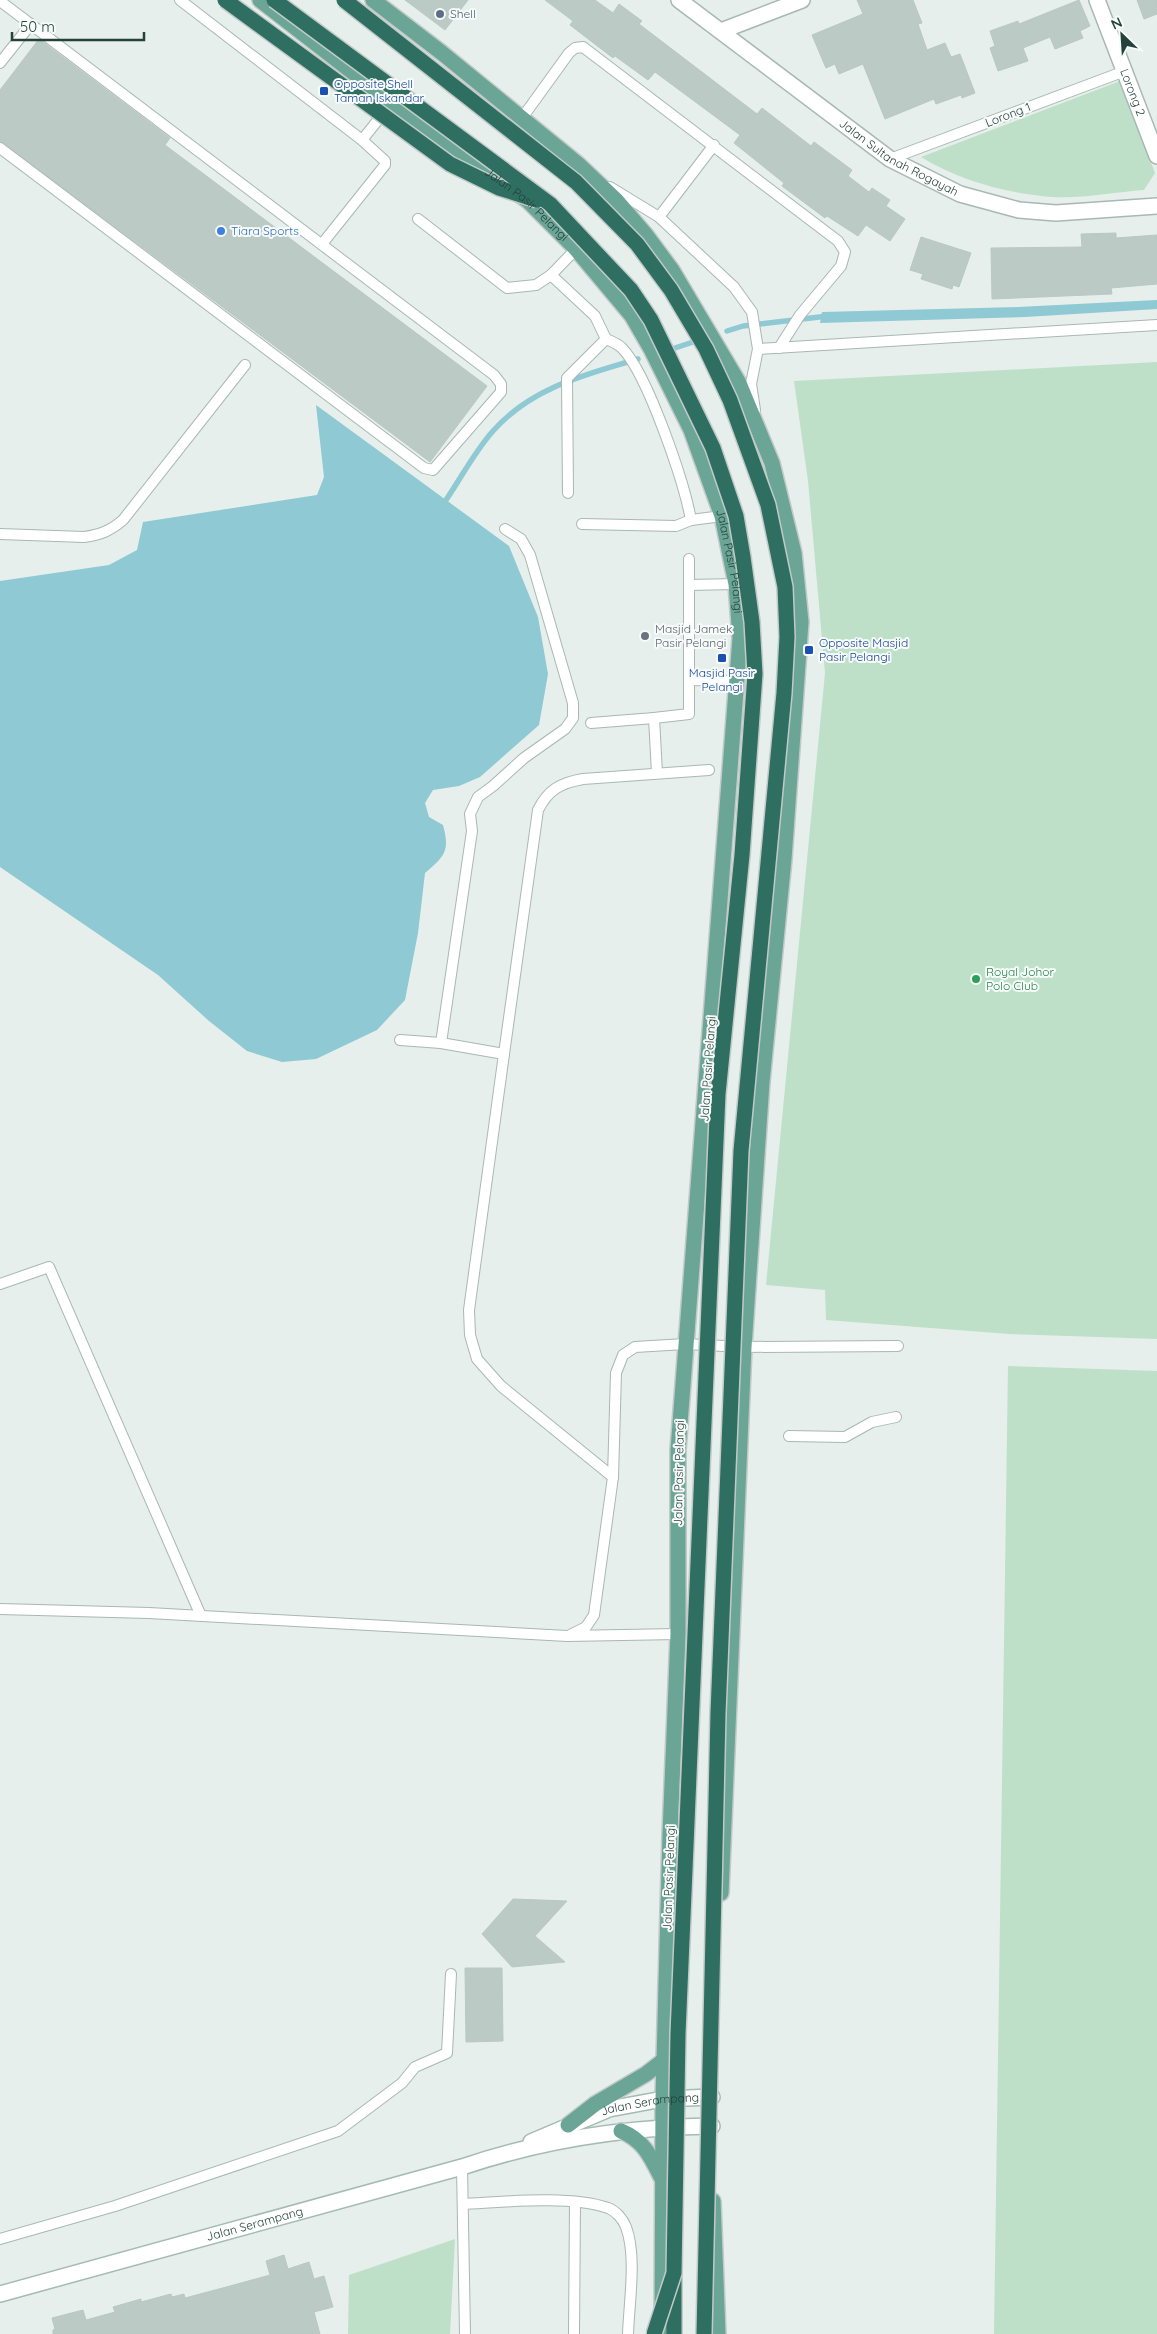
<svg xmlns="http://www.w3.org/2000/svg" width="1157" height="2334" font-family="Quicksand,sans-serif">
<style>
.green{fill:#bfe0c8}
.water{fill:#8ec9d4}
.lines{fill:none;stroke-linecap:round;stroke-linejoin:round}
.stream{stroke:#8ec9d4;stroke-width:5.5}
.building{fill:#bbcac4;stroke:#b8c9c2}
.service-casing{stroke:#a8b8b2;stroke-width:12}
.minor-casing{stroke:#a8b8b2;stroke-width:18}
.secondary-casing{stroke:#a4bbb3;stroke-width:18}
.primary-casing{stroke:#c2cac8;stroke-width:18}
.motorway-casing{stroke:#c2cac8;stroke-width:18}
.service{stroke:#fff;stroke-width:10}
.minor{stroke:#fff;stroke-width:15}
.secondary{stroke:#fff;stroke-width:15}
.primary{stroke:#6aa596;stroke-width:15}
.motorway{stroke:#2f6f62;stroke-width:15}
.motorway-bridge-casing{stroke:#c2cac8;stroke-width:18;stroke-linecap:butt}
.motorway-bridge{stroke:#2f6f62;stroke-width:15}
.service-dot{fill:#5c6f8a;stroke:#f7fbf9;stroke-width:2}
.transit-dot{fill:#1a4fb4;stroke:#f7fbf9;stroke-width:2}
.shop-dot{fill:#3f7fe0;stroke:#f7fbf9;stroke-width:2}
.worship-dot{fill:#6b7280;stroke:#f7fbf9;stroke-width:2}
.leisure-dot{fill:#2e9e5b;stroke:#f7fbf9;stroke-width:2}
.labels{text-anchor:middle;stroke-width:4;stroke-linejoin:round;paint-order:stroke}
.service-label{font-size:12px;fill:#4e5e75;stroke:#f7fbf9;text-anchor:start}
.transit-label{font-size:12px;fill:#164399;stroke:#f7fbf9;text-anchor:start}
.street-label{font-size:12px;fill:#24423a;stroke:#f7fbf9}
.shop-label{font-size:12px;fill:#366cbe;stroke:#f7fbf9;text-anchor:start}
.worship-label{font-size:12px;fill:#5b616d;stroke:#f7fbf9;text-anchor:start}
.leisure-label{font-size:12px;fill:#27864d;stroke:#f7fbf9;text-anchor:start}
</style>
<rect width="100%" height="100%" fill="#e6efeb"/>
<g class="green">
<path d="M1120,81L1155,173L1144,190C1115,192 1081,199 1052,197C1006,193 960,181 921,157Z"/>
<path d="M1157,362V1339L1009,1334L826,1320L825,1290L766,1285L825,673L808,481L794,381Z"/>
<path d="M1008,1366L1157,1371V2334H994Z"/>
<path d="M455,2239L450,2334H348L349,2275Z"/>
</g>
<g class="water">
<path d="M1157,300V309L1025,317L820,323L822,312L1018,307Z"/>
<path d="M316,405L509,546L538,617L548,674L539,725L480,777L459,786L433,790L425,803L429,817L443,825C450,851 445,856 425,873L418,933L405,1000L377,1030L316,1059L282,1062L247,1051L209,1021L158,975L0,867V581L109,565L137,550L143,522L317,495L324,477Z"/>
</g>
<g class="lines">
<g class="stream">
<path d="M727,331L743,326L828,316"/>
<path d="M669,350L696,341"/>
<path d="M446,500C461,478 475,451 493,431C532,387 585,375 638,359"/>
</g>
</g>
<g class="building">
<path d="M405,0H468L445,30Z"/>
<path d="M545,0H595L613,13L619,4L642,21L639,24L757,114L762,108L811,146L814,142L852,170L848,176L869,192L872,188L890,200L886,206L905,219L890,241L866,225L858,236L827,216L825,218L782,186L784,183L734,143L740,135L655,72L648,80L615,56L613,58L570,25L573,21Z"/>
<path d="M857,0H913L922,23L918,24L927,50L945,43L951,57L960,54L975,93L962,98L961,95L936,104L934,99L885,119L863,64L839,74L835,64L826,68L812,35L863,14Z"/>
<path d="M1079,0L1090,26L1080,31L1083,38L1055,49L1050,37L1023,48L1028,61L998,71L990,48L995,46L990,31L1018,21L1019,24Z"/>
<path d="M1137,0H1157V14L1144,19Z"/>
<path d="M39,39L170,138L165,145L487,386L430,462L0,141V90Z"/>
<path d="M1116,233V238L1157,235V284L1111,288L1112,294L992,299L991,248L1082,247L1081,234Z"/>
<path d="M921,237L971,253L959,287L953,285L952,289L921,279L923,274L910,270Z"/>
<path d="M513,1899L567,1901L535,1936L565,1962L512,1967L482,1934Z"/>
<path d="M465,1968H502L503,2041L466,2042Z"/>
<path d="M284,2255L288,2269L309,2262L314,2279L324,2276L333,2307L314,2312L320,2334H53V2330L55,2329L52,2318L83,2310L86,2320L115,2312L113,2307L141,2299V2302L171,2294L172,2297L184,2294L185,2298L230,2286L270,2275L266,2261Z"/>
</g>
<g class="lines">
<g class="service-casing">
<g id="service">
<path d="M180,0L362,140L385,161V165L322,244"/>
<path d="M0,1L494,375L501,384V392L433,470L424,468L0,148"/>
<path d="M0,63L31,24"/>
<path d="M522,118L569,53L575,48L583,47L838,241L845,252L841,266L800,315L779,348"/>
<path d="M362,140L386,110"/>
<path d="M890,159L1125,71"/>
<path d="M610,187L659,217L734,287L752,312L758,349L751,384L755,410"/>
<path d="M659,217L714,145"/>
<path d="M418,219L507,288L536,285L551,275L576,249"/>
<path d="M551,275L595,316L606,339L567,378L568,493"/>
<path d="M606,339C611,341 618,344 622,348C648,375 684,482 691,520"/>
<path d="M758,349L1157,325"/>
<path d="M582,524L676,526L691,520L722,516"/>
<path d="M0,534L84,537C100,535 110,531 123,520L245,365"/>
<path d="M689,585L736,584"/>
<path d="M689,680L736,681"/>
<path d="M591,723L654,718"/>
<path d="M657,773L654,718L689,714V559"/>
<path d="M400,1040L441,1043L504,1054L469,1310L470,1335L477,1359L501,1386L613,1477"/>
<path d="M441,1043L472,831L470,814L478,797L493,786L524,758L565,729L573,718V703L530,555L521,539L505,529"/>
<path d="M504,1054L538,810C548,790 560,783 583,779L709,770"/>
<path d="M0,1284L49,1267L201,1616"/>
<path d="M789,1436L845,1437L872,1422L896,1417"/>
<path d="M0,1609L149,1613L567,1636L678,1634"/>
<path d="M570,1635L586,1627L594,1615L613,1477L616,1373L623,1355L635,1347L685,1344L744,1347L898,1346"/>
<path d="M462,2167L465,2334"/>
<path d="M463,2204C504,2202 569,2195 608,2208C616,2211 623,2219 626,2227C637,2256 629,2303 628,2334"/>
<path d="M0,2239L115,2206L338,2131L402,2083L415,2067L447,2053L451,1974"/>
<path d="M574,2334L575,2203"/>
</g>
</g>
<g class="minor-casing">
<g id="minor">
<path id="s1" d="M679,0L890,159L960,194L1019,210L1056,213L1157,206"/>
<path id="s2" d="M1097,0L1157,156"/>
<path d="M721,31L802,0"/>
</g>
</g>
<g class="secondary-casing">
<g id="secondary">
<path id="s3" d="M531,2142L609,2109L663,2099L712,2097"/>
<path id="s4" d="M0,2294L462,2167C542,2140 628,2127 712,2126"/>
</g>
</g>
<g class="primary-casing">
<g id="primary">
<path id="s5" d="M260,0L373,88L528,201L576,249L632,316L651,349L691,430L722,516L736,584L740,638L678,1450V1634L670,1835L663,2099L662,2334"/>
<path d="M373,0L442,53L578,164L616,200L646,235L672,270L739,383L772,463L794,553L801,622L784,859L762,1082L744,1347L721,1893"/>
<path d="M568,2125L595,2104L646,2074L664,2060"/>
<path d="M621,2131C643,2140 650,2155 661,2177"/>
<path d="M713,2201L718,2334"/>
</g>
</g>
<g class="motorway-casing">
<path id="motorway" d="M674,2278V2334"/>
</g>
<use href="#service" class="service"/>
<use href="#minor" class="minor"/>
<use href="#secondary" class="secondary"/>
<use href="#primary" class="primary"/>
<use href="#motorway" class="motorway"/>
<g class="motorway-bridge-casing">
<g id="motorway-bridge">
<path d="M225,0L450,164L499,188L537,200"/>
<path d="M274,0L550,204L631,290L651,320L713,448L736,516L743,557L752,622L755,674L742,855L718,1094L678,2034L674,2273L654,2334"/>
<path d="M344,0L576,182L637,244L671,290L706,349L730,400L768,505L785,587L787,637L784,693L741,1151L718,1713L704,2334"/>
</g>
</g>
<use href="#motorway-bridge" class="motorway-bridge"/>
</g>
<circle class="service-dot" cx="440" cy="14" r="5"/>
<g class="transit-dot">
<rect x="319" y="86" width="10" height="10" rx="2.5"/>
<rect x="804" y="645" width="10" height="10" rx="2.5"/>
<rect x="717" y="653" width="10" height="10" rx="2.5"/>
</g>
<circle class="shop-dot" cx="221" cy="231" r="5"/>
<circle class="worship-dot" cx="645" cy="636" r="5"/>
<circle class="leisure-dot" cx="976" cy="979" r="5"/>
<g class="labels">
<g class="service-label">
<text x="450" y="18">Shell</text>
</g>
<g class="transit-label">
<text x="334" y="88">Opposite Shell<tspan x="334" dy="14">Taman Iskandar</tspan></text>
<text x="819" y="647">Opposite Masjid<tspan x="819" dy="14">Pasir Pelangi</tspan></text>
<text x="722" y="677" text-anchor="middle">Masjid Pasir<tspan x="722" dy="14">Pelangi</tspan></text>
</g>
<g class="street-label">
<text dy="4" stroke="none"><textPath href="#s2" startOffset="99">Lorong 2</textPath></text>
<text transform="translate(1008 115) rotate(-21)" y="4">Lorong 1</text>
<text dy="4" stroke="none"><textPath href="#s1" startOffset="271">Jalan Sultanah Rogayah</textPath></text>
<text dy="4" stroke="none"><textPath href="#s5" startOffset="336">Jalan Pasir Pelangi</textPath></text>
<text dy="4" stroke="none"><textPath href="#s5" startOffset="756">Jalan Pasir Pelangi</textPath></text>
<text transform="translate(708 1069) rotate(-86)" y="4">Jalan Pasir Pelangi</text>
<text transform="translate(679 1473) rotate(-89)" y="4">Jalan Pasir Pelangi</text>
<text transform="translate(669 1878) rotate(-88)" y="4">Jalan Pasir Pelangi</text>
<text dy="4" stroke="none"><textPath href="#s3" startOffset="126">Jalan Serampang</textPath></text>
<text dy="4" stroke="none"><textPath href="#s4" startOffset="264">Jalan Serampang</textPath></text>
</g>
<g class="shop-label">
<text x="231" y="235">Tiara Sports</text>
</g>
<g class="worship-label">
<text x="655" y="633">Masjid Jamek<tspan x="655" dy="14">Pasir Pelangi</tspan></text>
</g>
<g class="leisure-label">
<text x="986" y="976">Royal Johor<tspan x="986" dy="14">Polo Club</tspan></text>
</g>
</g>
<g transform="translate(1122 35) rotate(335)" stroke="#f7fbf9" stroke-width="4" paint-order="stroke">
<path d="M0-4L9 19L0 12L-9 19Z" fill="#24423a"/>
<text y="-8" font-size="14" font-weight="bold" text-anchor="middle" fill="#24423a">N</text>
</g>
<path d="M12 32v8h132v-8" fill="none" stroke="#24423a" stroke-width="2.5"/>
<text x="20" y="32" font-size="15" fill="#24423a" stroke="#f7fbf9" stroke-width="4" paint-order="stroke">50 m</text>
</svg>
